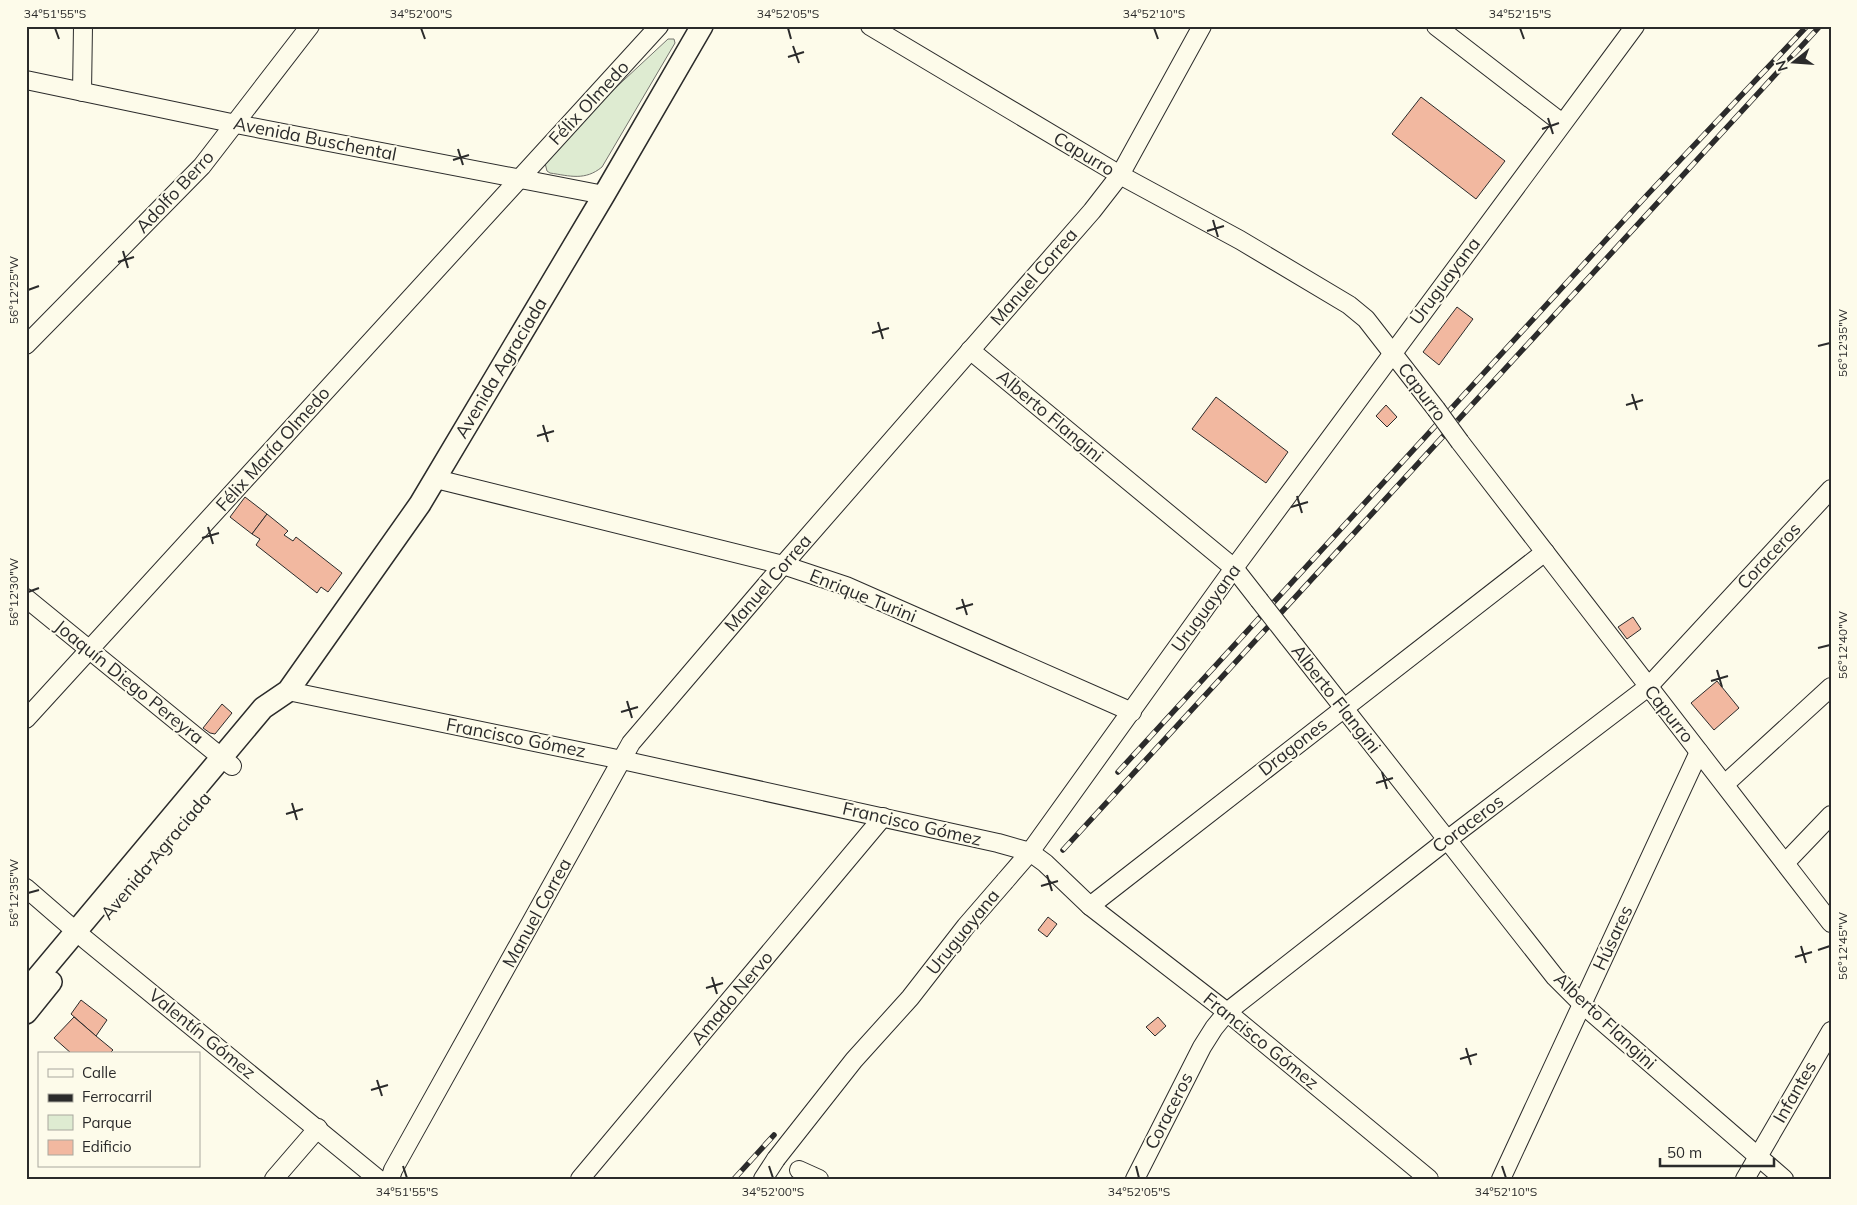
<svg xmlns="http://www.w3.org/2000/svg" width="1857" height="1205" font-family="Mulish,sans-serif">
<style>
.green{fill:#deebd1;stroke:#74746e}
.building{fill:#f2b8a0;stroke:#2b2b2b}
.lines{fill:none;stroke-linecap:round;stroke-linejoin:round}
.minor-casing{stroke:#2b2b2b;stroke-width:20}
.major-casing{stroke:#2b2b2b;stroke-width:24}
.minor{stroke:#fdfbea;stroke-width:18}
.major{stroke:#fdfbea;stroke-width:21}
.rail-casing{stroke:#2b2b2b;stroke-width:5.5}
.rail{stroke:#fdfbea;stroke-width:4;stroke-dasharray:11;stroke-linecap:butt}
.minor-bridge-casing{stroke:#2b2b2b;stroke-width:20;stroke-linecap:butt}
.minor-bridge{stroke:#fdfbea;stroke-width:18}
.ticks{fill:none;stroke:#2b2b2b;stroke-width:2}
.labels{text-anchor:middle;stroke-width:4;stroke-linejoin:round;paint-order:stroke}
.street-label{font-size:18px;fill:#2b2b2b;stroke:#fdfbea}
.neatline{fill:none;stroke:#2b2b2b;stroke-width:2}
.ticks-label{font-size:12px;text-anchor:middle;fill:#2b2b2b}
</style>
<rect width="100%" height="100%" fill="#fdfbea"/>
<path class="green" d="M668,39H674L675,43L602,167C585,181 570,176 550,173L547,171L545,163L547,159L610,93Z"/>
<g class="building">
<path d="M1421,97L1505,161L1476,199L1392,134Z"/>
<path d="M1457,307L1473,319L1439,365L1423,352Z"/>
<path d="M1216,397L1288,452L1266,483L1192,429Z"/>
<path d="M1386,405L1397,417L1387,427L1376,416Z"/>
<path d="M245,497L267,514L252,534L230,517Z"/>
<path d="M267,514L288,531L284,535L293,541L296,537L342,573L328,592L321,587L317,593L256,545L260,539L252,534Z"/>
<path d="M1633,617L1641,629L1627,639L1618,627Z"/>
<path d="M1717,681L1739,708L1714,730L1691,703Z"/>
<path d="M222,704L232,713L215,734L210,733L203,728Z"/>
<path d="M1048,917L1057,924L1047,937L1038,930Z"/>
<path d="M81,1000L107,1020L96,1036L71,1014Z"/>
<path d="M74,1017L96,1036L113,1050L109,1054H72L54,1038Z"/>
<path d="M1158,1017L1166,1026L1155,1036L1146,1027Z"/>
</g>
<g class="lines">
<g class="minor-casing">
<g id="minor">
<path d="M870,26L1120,175L1240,240L1349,305L1366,319L1436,409"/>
<path d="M1436,26L1562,123"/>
<path d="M26,80L236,124L604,195"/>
<path d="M82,92L83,26"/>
<path d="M26,345L202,166L310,26"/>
<path d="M970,350L1234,568L1259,600"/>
<path d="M1460,442L1831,923"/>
<path d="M436,479L783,565L846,586L1132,712"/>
<path d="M26,598L232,766"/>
<path d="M1288,637L1555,977L1582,1004L1784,1179"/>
<path d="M288,691L622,760L998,843L1030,852L1045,863L1090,906L1227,1012L1429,1179"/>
<path d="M26,719L659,26"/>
<path d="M1725,784L1831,687"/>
<path d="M1785,863L1831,815"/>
<path d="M1005,881L1030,852L1234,568L1635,26"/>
<path d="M26,888L86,940L378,1179"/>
<path d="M1090,906L1545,552"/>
<path d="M799,1170L819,1179"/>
<path d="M274,1179L318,1128"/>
<path d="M390,1179L393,1170L631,743L783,565L1092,211L1120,175L1202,26"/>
<path d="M580,1179L883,817"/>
<path d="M763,1179L776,1159"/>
<path d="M1135,1179L1202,1047L1214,1028L1227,1012L1447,840L1648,687L1831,489"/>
<path d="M1501,1179L1699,752"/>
<path d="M1745,1179L1831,1031"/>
</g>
</g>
<g class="major-casing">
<g id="major">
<path d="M26,991L263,708L288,691L420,504L604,195L702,26"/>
<path d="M26,1013L51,982"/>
</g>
</g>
<use href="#minor" class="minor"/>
<use href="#major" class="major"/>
<g class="rail-casing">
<g id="rail">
<path d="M1118,772L1648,194L1807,26"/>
<path d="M1063,850L1820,26"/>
<path d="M734,1179L774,1135"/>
</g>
</g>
<use href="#rail" class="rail"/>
<g class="minor-bridge-casing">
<g id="minor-bridge">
<path d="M1436,409L1460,442"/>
<path d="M1259,600L1288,637"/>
<path d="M776,1159L854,1060L910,998L966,926L1005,881"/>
</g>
</g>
<use href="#minor-bridge" class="minor-bridge"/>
</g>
<path class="ticks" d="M55,28L59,39M421,28L425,39M788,28L791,39M1154,28L1158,39M1520,28L1524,39M793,46L799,63M788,57L804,52M1548,118L1553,134M1542,129L1559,123M458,149L463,165M453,160L469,155M1213,220L1218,237M1207,231L1224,226M123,251L128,268M118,262L134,257M28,290L39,286M878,322L883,339M872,333L889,328M1818,346L1830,343M1632,394L1637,410M1626,405L1643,400M543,425L548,442M537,436L554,431M1297,496L1302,513M1291,507L1308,502M208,527L213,544M202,538L219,533M28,592L39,588M962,599L967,615M956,609L973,604M1818,648L1830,645M1717,670L1722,687M1711,681L1728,676M627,701L632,718M621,712L638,707M1382,772L1387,789M1376,783L1393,778M292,803L297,820M286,814L303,809M1047,875L1052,891M1041,886L1058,881M28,893L39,890M1801,946L1806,963M1818,950L1830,946M1795,957L1812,952M712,977L717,994M706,988L723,983M1466,1048L1471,1065M1460,1059L1477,1054M377,1080L382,1096M371,1090L388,1085M403,1166L407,1178M769,1166L773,1178M1136,1166L1139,1178M1502,1166L1506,1178"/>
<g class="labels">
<g class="street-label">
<text transform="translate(589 103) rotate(-47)" y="6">Félix Olmedo</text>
<text transform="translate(315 139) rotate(11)" y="6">Avenida Buschental</text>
<text transform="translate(1084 154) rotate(31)" y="6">Capurro</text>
<text transform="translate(175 192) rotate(-47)" y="6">Adolfo Berro</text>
<text transform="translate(1034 277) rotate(-49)" y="6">Manuel Correa</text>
<text transform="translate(1445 281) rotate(-53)" y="6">Uruguayana</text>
<text transform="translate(501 368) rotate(-59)" y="6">Avenida Agraciada</text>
<text transform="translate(1422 392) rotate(53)" y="6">Capurro</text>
<text transform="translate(1050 416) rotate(40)" y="6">Alberto Flangini</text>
<text transform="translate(273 449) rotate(-48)" y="6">Félix María Olmedo</text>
<text transform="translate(1769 556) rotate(-47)" y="6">Coraceros</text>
<text transform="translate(768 583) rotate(-49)" y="6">Manuel Correa</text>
<text transform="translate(863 596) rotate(22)" y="6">Enrique Turini</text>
<text transform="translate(1206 608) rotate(-54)" y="6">Uruguayana</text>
<text transform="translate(129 682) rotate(39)" y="6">Joaquín Diego Pereyra</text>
<text transform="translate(1336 699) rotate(52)" y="6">Alberto Flangini</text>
<text transform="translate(1669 714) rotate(52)" y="6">Capurro</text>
<text transform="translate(516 738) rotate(11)" y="6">Francisco Gómez</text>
<text transform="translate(1293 747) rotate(-38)" y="6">Dragones</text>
<text transform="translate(912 824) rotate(13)" y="6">Francisco Gómez</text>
<text transform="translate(1468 824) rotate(-37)" y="6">Coraceros</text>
<text transform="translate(156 856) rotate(-50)" y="6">Avenida Agraciada</text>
<text transform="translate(537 913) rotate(-61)" y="6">Manuel Correa</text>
<text transform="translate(963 932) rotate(-51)" y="6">Uruguayana</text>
<text transform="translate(1613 938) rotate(-65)" y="6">Húsares</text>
<text transform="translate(732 998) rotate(-50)" y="6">Amado Nervo</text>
<text transform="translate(1605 1021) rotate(43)" y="6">Alberto Flangini</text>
<text transform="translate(202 1034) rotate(39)" y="6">Valentín Gómez</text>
<text transform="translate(1261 1041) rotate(39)" y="6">Francisco Gómez</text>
<text transform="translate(1795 1092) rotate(-60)" y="6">Infantes</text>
<text transform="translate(1169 1111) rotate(-63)" y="6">Coraceros</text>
</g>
</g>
<rect width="1857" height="1205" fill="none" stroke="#fdfbea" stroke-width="55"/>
<rect x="38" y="1052" width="162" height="115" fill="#fdfbea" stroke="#a9a89e"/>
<rect x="48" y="1069" width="25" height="8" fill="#fdfbea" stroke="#a9a89e"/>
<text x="82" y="1078" font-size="15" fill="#2b2b2b">Calle</text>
<rect x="48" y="1094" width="25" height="8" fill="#2b2b2b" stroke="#a9a89e"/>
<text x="82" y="1102" font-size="15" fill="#2b2b2b">Ferrocarril</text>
<rect x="48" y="1115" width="25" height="15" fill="#deebd1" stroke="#a9a89e"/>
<text x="82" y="1128" font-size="15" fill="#2b2b2b">Parque</text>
<rect x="48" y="1140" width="25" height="15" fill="#f2b8a0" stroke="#a9a89e"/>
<text x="82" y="1152" font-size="15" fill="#2b2b2b">Edificio</text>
<g transform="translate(1794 62) rotate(253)" stroke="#fdfbea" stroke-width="4" paint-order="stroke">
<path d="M0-4L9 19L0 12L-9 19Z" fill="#2b2b2b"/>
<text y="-8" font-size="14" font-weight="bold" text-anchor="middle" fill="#2b2b2b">N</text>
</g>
<path d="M1660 1158v8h114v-8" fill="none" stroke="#2b2b2b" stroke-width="2.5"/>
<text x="1667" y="1158" font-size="15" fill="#2b2b2b" stroke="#fdfbea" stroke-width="4" paint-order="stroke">50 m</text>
<rect x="28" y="28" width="1802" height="1150" class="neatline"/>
<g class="ticks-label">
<text x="55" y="18">34°51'55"S</text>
<text x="421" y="18">34°52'00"S</text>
<text x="788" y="18">34°52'05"S</text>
<text x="1154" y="18">34°52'10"S</text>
<text x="1520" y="18">34°52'15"S</text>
<text transform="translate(14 290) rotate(-90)" y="4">56°12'25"W</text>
<text transform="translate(1843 343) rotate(-90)" y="4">56°12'35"W</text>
<text transform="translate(14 592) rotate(-90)" y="4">56°12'30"W</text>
<text transform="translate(1843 645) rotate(-90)" y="4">56°12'40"W</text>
<text transform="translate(14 893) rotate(-90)" y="4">56°12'35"W</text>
<text transform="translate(1843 946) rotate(-90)" y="4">56°12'45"W</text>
<text x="407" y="1196">34°51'55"S</text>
<text x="773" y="1196">34°52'00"S</text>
<text x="1139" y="1196">34°52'05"S</text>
<text x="1506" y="1196">34°52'10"S</text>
</g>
</svg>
